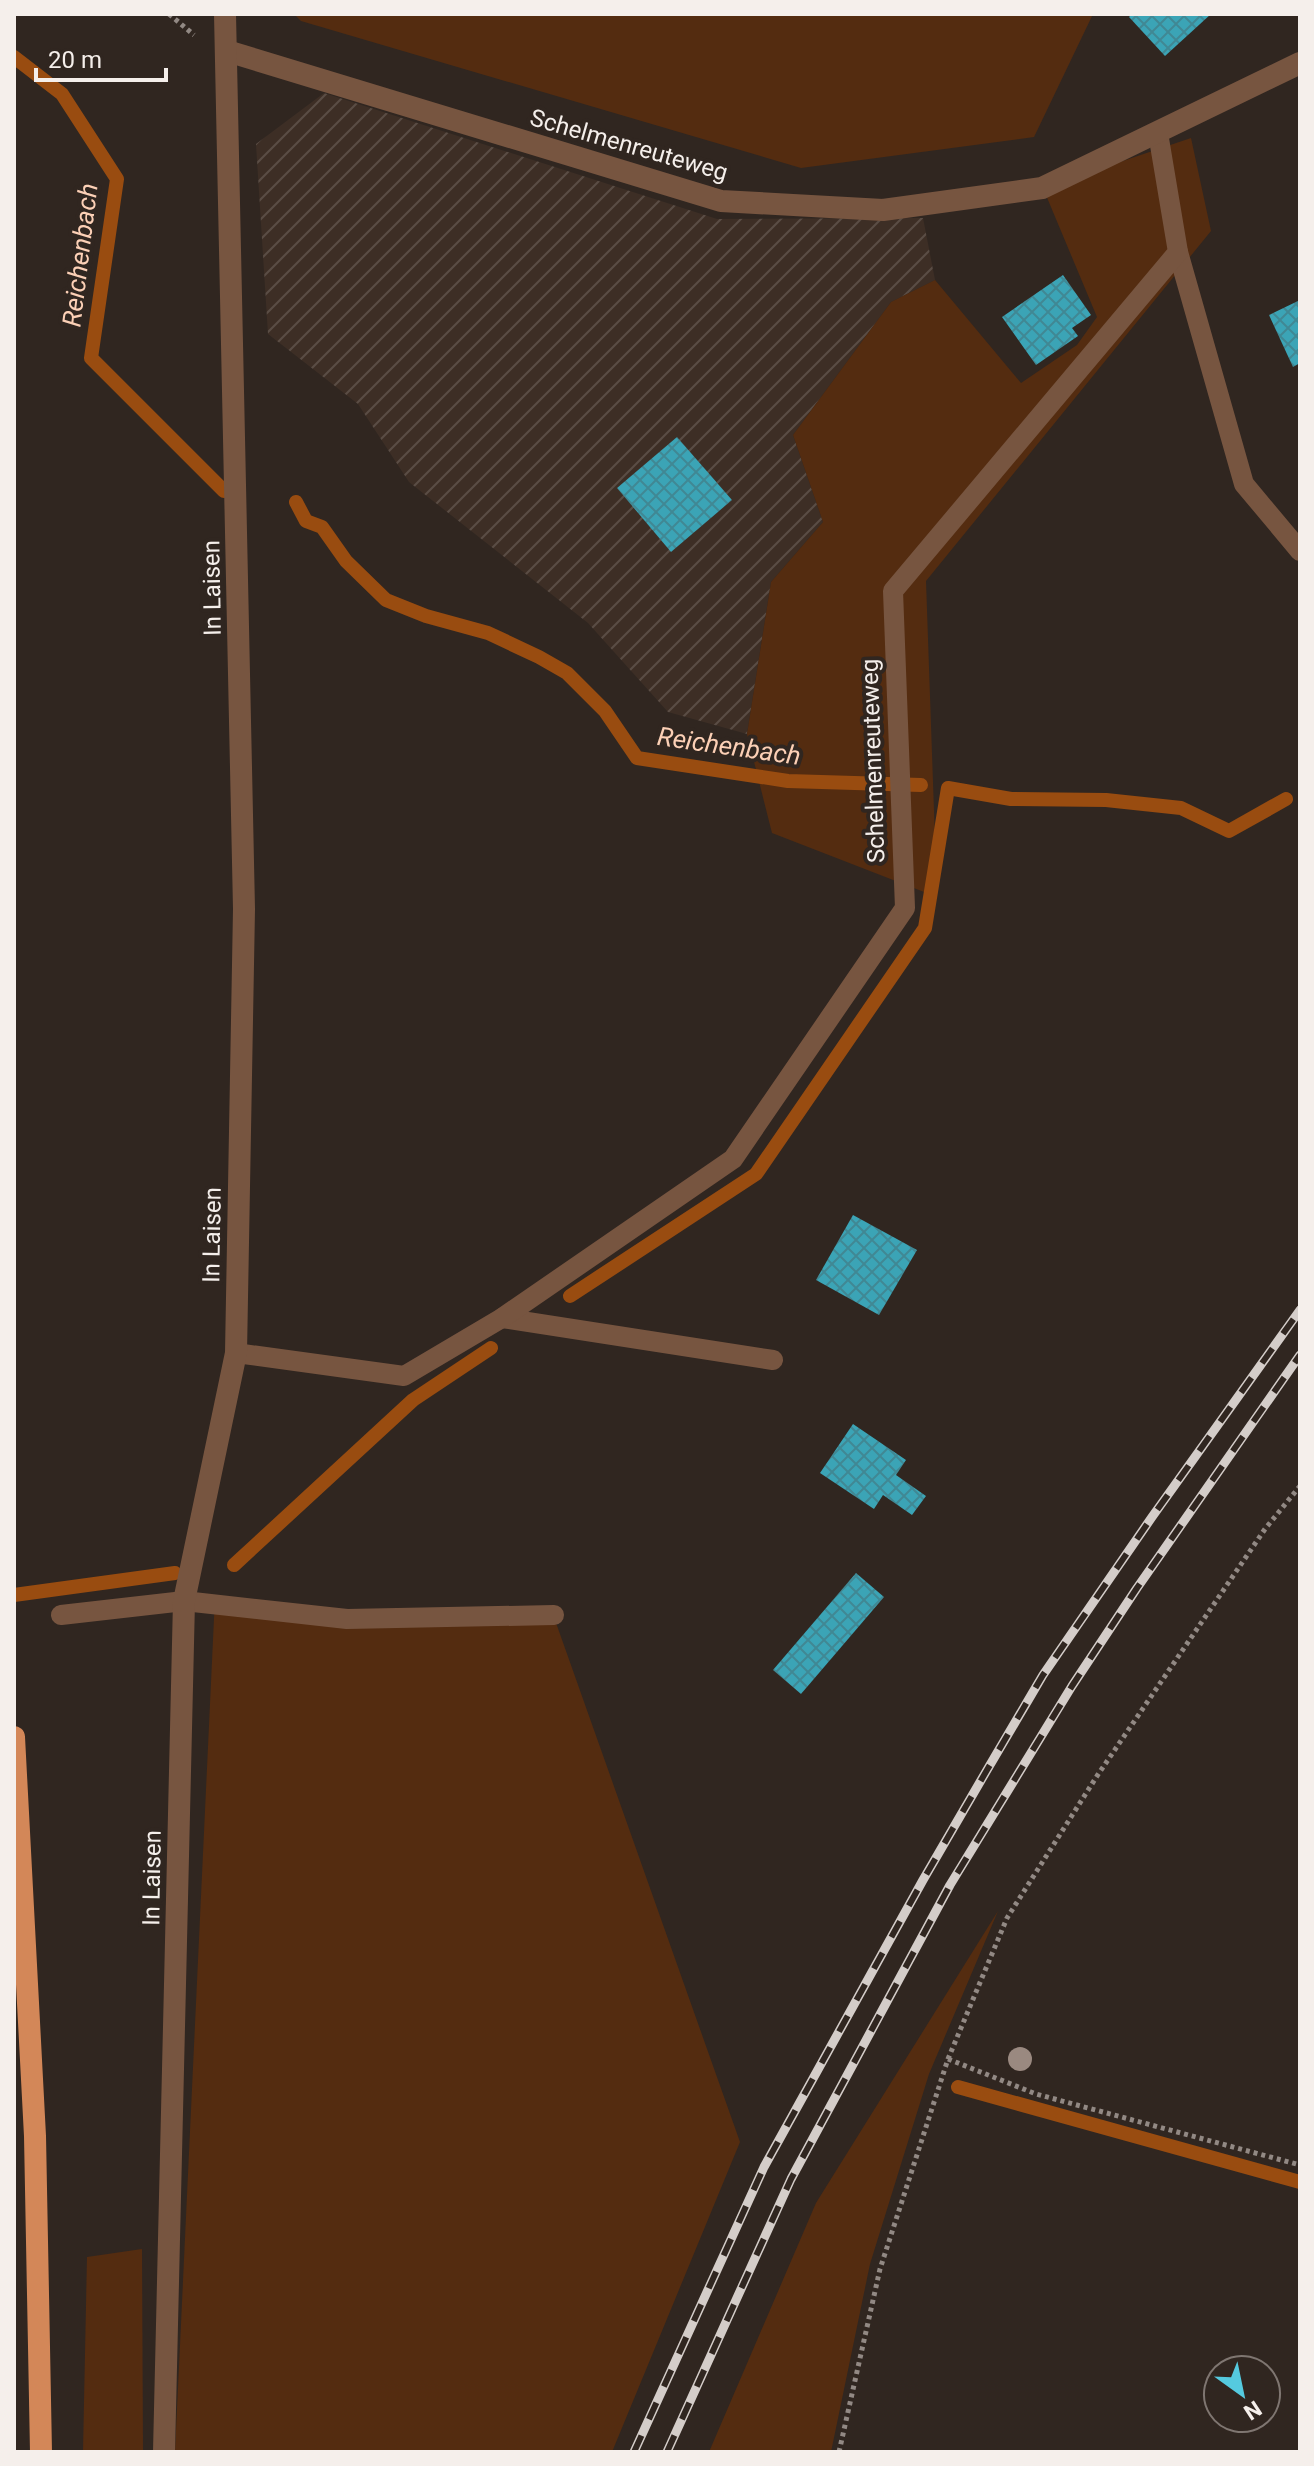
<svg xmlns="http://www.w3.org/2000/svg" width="1314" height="2466" font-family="Roboto,sans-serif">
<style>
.industrial{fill:url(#industrial-furrows)}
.green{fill:#542c10}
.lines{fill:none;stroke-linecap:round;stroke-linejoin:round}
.stream{stroke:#994c10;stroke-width:14}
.building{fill:url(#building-cross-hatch)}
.path{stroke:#928984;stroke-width:5;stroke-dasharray:4 4;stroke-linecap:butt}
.service{stroke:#775540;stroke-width:20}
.minor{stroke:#775540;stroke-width:22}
.trunk{stroke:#d38758;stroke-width:22}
.rail-casing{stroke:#d4cdc9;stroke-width:9}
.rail{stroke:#302620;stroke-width:6;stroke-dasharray:18;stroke-linecap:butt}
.tree{fill:#9a8980}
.labels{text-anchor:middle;stroke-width:8;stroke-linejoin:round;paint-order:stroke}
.street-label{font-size:24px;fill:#f5efeb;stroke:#302620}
.water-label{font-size:26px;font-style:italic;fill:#fcd0b6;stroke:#302620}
</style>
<defs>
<pattern id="industrial-furrows" width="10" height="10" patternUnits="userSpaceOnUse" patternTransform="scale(2)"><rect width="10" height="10" fill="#3d2e25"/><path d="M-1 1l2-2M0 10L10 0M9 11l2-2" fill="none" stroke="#5a4d45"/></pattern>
<pattern id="building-cross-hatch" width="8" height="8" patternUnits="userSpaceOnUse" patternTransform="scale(2)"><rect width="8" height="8" fill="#3ba4b6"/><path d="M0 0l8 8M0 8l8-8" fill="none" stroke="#408894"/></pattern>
</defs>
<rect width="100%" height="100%" fill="#302620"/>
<path class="industrial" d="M324,93L717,219L923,218L935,280L891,302L793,435L823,522L771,582L747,734L668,712L588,623L409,482L358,404L268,334L256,144Z"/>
<g class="green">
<path d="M294,14H1093L1034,137L801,168L301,21Z"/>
<path d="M1191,138L1211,231L926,581L937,897L772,833L747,734L771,582L823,522L793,435L891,302L935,280L1021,383L1077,345L1097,317L1043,188Z"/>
<path d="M215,1597L342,1624L555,1620L740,2142L612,2452H175Z"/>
<path d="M998,1911L929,2074L870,2264L831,2452H709L816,2203Z"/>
<path d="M142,2249L143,2452H83L87,2257Z"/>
</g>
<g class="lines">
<g class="stream">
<path d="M14,57L62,94L117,179L91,358L224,491"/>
<path d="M296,502L306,521L322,527L346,561L386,600L426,616L488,633L539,657L567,673L605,711L637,758L788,781L921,785"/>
<path d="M570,1296L756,1174L925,928L948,788L1011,799L1106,800L1181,808L1229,831L1286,799"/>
<path d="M234,1565L413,1400L491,1348"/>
<path d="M14,1595L175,1573"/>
<path d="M958,2087L1300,2182"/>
</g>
</g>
<g class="building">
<path d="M1132,14H1211L1165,56L1129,17Z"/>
<path d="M1063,275L1091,315L1072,328L1078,336L1036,365L1002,317Z"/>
<path d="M1300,300V363L1293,367L1269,315Z"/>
<path d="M677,437L732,500L671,552L617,488Z"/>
<path d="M853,1215L917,1250L879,1315L816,1280Z"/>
<path d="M853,1424L906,1460L896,1475L926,1496L912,1515L883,1495L874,1509L820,1473Z"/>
<path d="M856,1573L884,1597L801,1694L773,1670Z"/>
</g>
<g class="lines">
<g class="path">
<path d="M169,14L194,35"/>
<path d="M948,2059L1036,2094L1300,2165"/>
<path d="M839,2452L880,2269L948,2059L1007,1918L1097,1776L1265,1529L1300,1486"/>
</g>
<g class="service">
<path d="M1178,252L1244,484L1300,551"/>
<path d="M502,1318L773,1360"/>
<path d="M236,1353L404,1376L502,1318L733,1159L905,908L893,591L1178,252L1158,133"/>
<path d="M61,1615L184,1601L347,1619L554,1615"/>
</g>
<g class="minor">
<path d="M227,51L721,201L883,210L1042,188L1300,63"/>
<path d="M164,2452L184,1601L236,1353L244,909L225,14"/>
</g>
<path class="trunk" d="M14,1737L35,2136L41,2452"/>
<g class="rail-casing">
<g id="rail">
<path d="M634,2452L764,2167L923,1880L987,1770L1043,1675L1152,1517L1300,1310"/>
<path d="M667,2452L791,2179L950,1885L1072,1686L1137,1588L1300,1355"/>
</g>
</g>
<use href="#rail" class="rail"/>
</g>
<circle class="tree" cx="1020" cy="2059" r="12"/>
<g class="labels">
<g class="street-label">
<text transform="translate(629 145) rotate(16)" y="8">Schelmenreuteweg</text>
<text transform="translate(212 588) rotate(-91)" y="8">In Laisen</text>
<text transform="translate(873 761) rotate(-92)" y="8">Schelmenreuteweg</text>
<text transform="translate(212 1235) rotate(-89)" y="8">In Laisen</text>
<text transform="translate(152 1878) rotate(-89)" y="8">In Laisen</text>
</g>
<g class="water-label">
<text transform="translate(80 255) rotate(-83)" y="9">Reichenbach</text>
<text transform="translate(729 746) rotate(8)" y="9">Reichenbach</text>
</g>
</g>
<rect width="1314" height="2466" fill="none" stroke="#f5efeb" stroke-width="32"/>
<g transform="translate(1242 2394) rotate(147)"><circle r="38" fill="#302620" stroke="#7f7671" stroke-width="2"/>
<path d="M0-6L14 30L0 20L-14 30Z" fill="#55cadf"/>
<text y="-12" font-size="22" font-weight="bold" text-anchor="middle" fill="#f5efeb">N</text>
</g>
<path d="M36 68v12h130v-12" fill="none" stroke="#f5efeb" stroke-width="4"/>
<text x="48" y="68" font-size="24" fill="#f5efeb" stroke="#302620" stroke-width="6" paint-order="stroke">20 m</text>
</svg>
